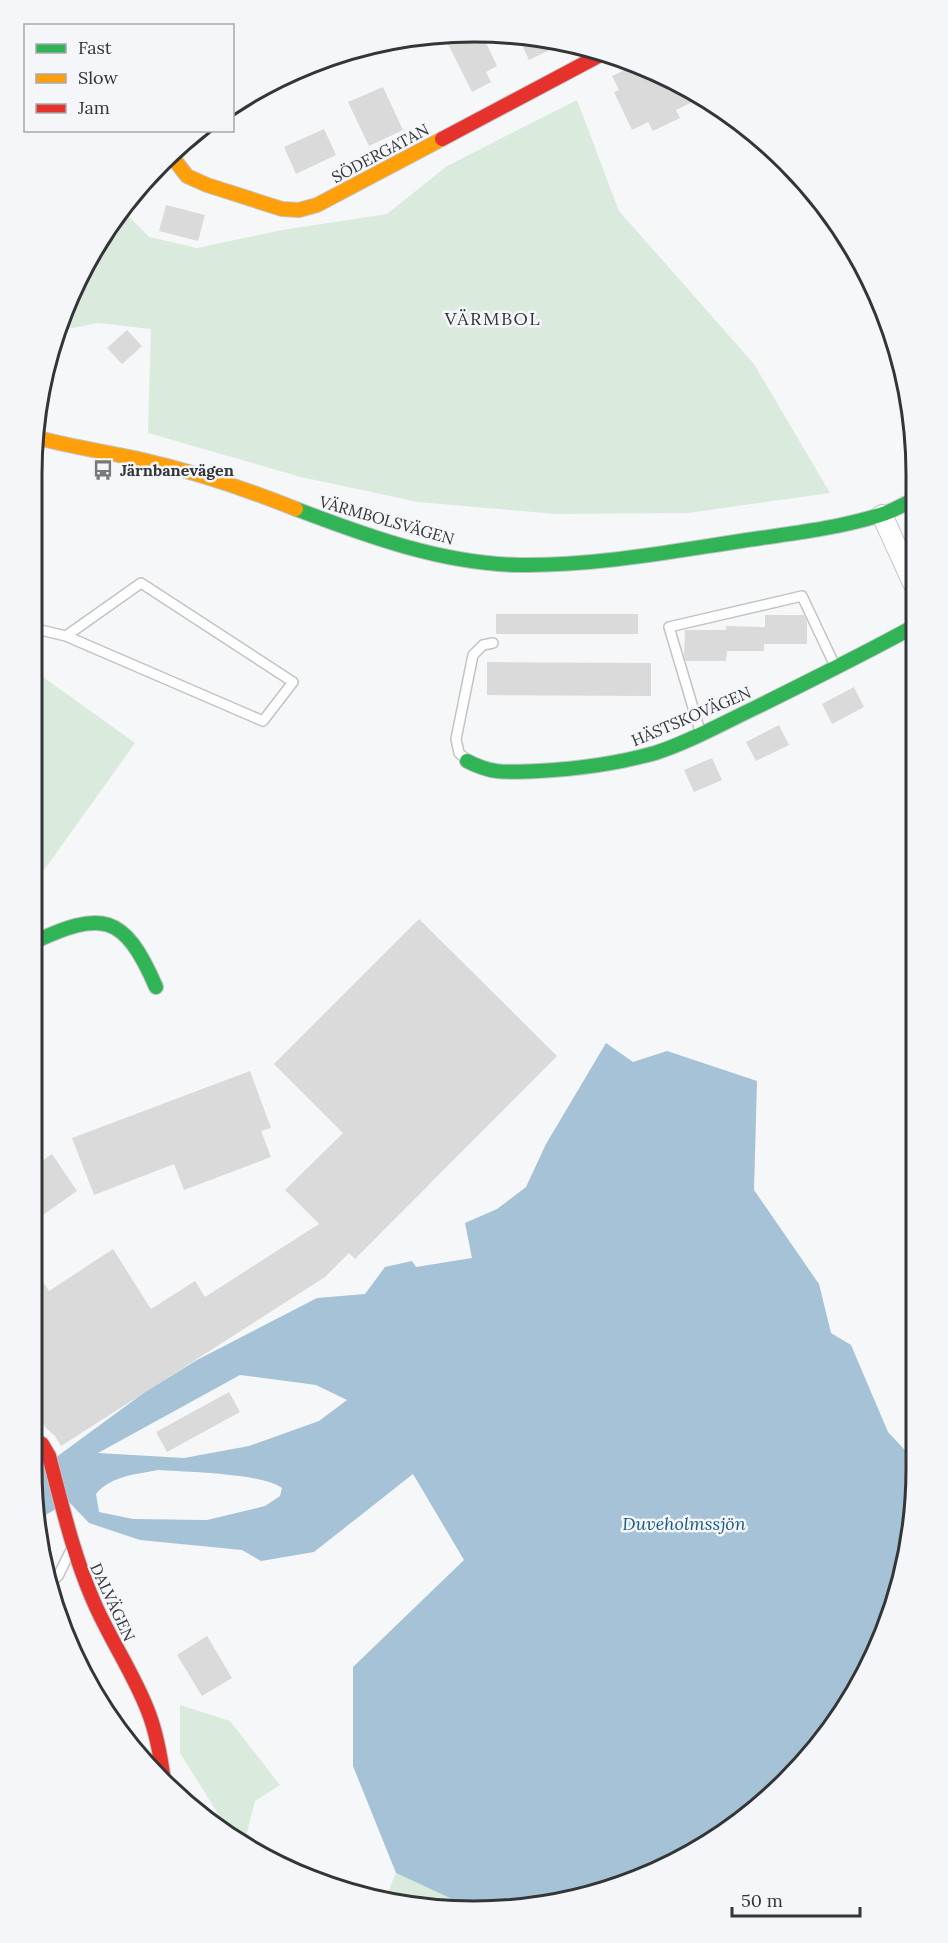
<svg xmlns="http://www.w3.org/2000/svg" width="948" height="1943" font-family="Lora,serif">
<style>
.green{fill:#daebde}
.water{fill:#a5c2d6;fill-rule:evenodd}
.building{fill:#dadadb}
.lines{fill:none;stroke-linecap:round;stroke-linejoin:round}
.lane-casing{stroke:#c1c3c4;stroke-width:12}
.street-casing{stroke:#c1c3c4;stroke-width:22}
.fast-casing{stroke:#c1c3c4;stroke-width:16}
.slow-casing{stroke:#c1c3c4;stroke-width:16}
.jam-casing{stroke:#c1c3c4;stroke-width:16}
.lane{stroke:#fefefe;stroke-width:9}
.street{stroke:#fefefe;stroke-width:20}
.fast{stroke:#30b455;stroke-width:14}
.slow{stroke:#ff9f0a;stroke-width:14}
.jam{stroke:#e5322d;stroke-width:14}
.labels{text-anchor:middle;stroke-width:5;stroke-linejoin:round;paint-order:stroke}
.street-label{font-size:16px;fill:#343536;stroke:#f4f6fa}
.poi-label{font-size:16px;font-weight:bold;fill:#343536;stroke:#f4f6fa;text-anchor:start}
.neighbourhood-label{font-size:18px;letter-spacing:1.5px;fill:#343536;stroke:#f4f6fa}
.water-label{font-size:18px;font-style:italic;fill:#195c82;stroke:#f4f6fa}
.rim{fill:none;stroke:#343536;stroke-width:3}
</style>
<rect width="100%" height="100%" fill="#f5f7f9"/>
<g class="green">
<path d="M577,100L619,211L754,364L830,493L688,513L556,514L418,502L301,477L148,433L151,329L98,323L57,331C70,289 94,243 122,209L149,237L197,248L282,230L387,214L447,166Z"/>
<path d="M32,669L135,743L32,887Z"/>
<path d="M180,1705L230,1721L280,1785L255,1801L247,1833L262,1856L252,1852L230,1836V1833L180,1753Z"/>
<path d="M396,1873L467,1906L384,1901Z"/>
</g>
<path class="water" d="M606,1043L633,1062L667,1051L757,1081L754,1190L819,1284L831,1333L851,1345L888,1432L916,1462L908,1556L883,1639L842,1715L787,1782L670,1866L531,1908L467,1906L396,1873L353,1766V1667L464,1560L413,1474L314,1552L261,1561L242,1550L140,1540L89,1523L69,1502L40,1518L32,1463L55,1458L145,1392L197,1360L317,1298L365,1294L385,1267L412,1261L416,1267L472,1258L465,1223L497,1209L526,1187L546,1144ZM240,1375L316,1385L347,1400L319,1421L249,1446L184,1458L98,1453ZM158,1470C186,1472 262,1473 282,1488L280,1496L265,1506L207,1520L133,1519L99,1512L96,1494C110,1476 138,1474 158,1470Z"/>
<g class="building">
<path d="M474,32H481L497,66L486,72L491,82L472,92L448,44Z"/>
<path d="M518,36L561,40L567,42L529,60Z"/>
<path d="M638,64L686,90L692,102L676,110L680,118L653,131L648,122L632,130L614,92L619,90L612,76Z"/>
<path d="M383,87L403,130L369,146L348,102Z"/>
<path d="M324,129L336,155L296,174L284,147Z"/>
<path d="M166,205L205,215L198,241L159,231Z"/>
<path d="M127,330L142,346L122,364L107,348Z"/>
<rect x="496" y="614" width="142" height="20"/>
<path d="M765,615H804L807,622V644H764V651H727L726,661H686L684,655L685,630H726V626L765,627Z"/>
<path d="M487,662L651,663V696L487,695Z"/>
<path d="M854,687L864,707L832,724L822,704Z"/>
<path d="M779,725L789,745L756,761L746,742Z"/>
<path d="M712,758L722,780L694,792L684,770Z"/>
<path d="M419,919L557,1056L355,1259L349,1253L325,1277L61,1446L55,1436L46,1428L32,1406V1289L43,1282L49,1291L113,1249L151,1309L195,1281L205,1297L319,1224L285,1190L343,1133L274,1064Z"/>
<path d="M250,1071L271,1128L261,1131L271,1157L184,1190L174,1164L94,1195L72,1138Z"/>
<path d="M52,1154L77,1191L37,1219L32,1210V1168Z"/>
<path d="M229,1392L240,1412L167,1452L156,1432Z"/>
<path d="M207,1636L232,1678L202,1696L177,1655Z"/>
</g>
<g class="lines">
<g class="lane-casing">
<g id="lane">
<path d="M32,628L66,636L263,721L293,682L141,583L66,636"/>
<path d="M700,731L669,627L802,596L835,666"/>
<path d="M466,759L459,753L456,739L473,655L483,645L493,643"/>
<path d="M50,1583L58,1576L70,1552"/>
</g>
</g>
<g class="street-casing">
<path id="street" d="M882,515L913,583"/>
</g>
<g class="fast-casing">
<g id="fast">
<path d="M296,509C367,536 443,564 520,565C594,566 668,552 741,541C788,534 835,529 880,515C891,512 902,505 913,500"/>
<path d="M467,761C494,775 508,772 538,771C578,769 616,764 655,753C690,742 725,722 759,706C811,680 862,655 913,627"/>
<path d="M32,943C102,910 124,913 156,987"/>
</g>
</g>
<g class="slow-casing">
<g id="slow">
<path d="M170,154L187,176L207,185L282,209L299,210L317,205L442,139"/>
<path d="M35,437C71,447 107,452 143,460C195,472 246,489 296,509"/>
</g>
</g>
<g class="jam-casing">
<g id="jam">
<path d="M442,139L604,53"/>
<path d="M32,1438L42,1444L49,1456C62,1505 73,1554 93,1600C109,1638 133,1672 148,1711C157,1734 161,1758 164,1782"/>
</g>
</g>
<use href="#lane" class="lane"/>
<use href="#street" class="street"/>
<use href="#fast" class="fast"/>
<use href="#slow" class="slow"/>
<use href="#jam" class="jam"/>
</g>
<defs>
<g id="bus-bare" transform="scale(1.62)"><path d="M-5-6H5V4H4V6H2V4H-2V6H-4V4H-5ZM-3.5-4V0h7V-4ZM-3.5 1.2v1.5H-2V1.2ZM2 1.2v1.5H3.5V1.2Z" fill="#78797a" stroke="#f4f6fa" stroke-width="2.5" paint-order="stroke"/></g>
</defs>
<g fill-rule="evenodd">
<use href="#bus-bare" x="103" y="470"/>
</g>
<g class="labels">
<g class="street-label">
<text transform="translate(380 153) rotate(-28)" y="6">SÖDERGATAN</text>
<text transform="translate(387 520) rotate(16)" y="6">VÄRMBOLSVÄGEN</text>
<text transform="translate(691 716) rotate(-23)" y="6">HÄSTSKOVÄGEN</text>
<text transform="translate(113 1602) rotate(65)" y="6">DALVÄGEN</text>
</g>
<g class="poi-label">
<text x="120" y="476">Järnbanevägen</text>
</g>
<g class="neighbourhood-label">
<text x="493" y="325">VÄRMBOL</text>
</g>
<g class="water-label">
<text x="684" y="1530">Duveholmssjön</text>
</g>
</g>
<path d="M0 0H948V1943H0ZM474 42H474A432 432 0 0 1 906 474V1469A432 432 0 0 1 474 1901H474A432 432 0 0 1 42 1469V474A432 432 0 0 1 474 42Z" fill="#f4f6fa" fill-rule="evenodd"/>
<path class="rim" d="M474 42H474A432 432 0 0 1 906 474V1469A432 432 0 0 1 474 1901H474A432 432 0 0 1 42 1469V474A432 432 0 0 1 474 42Z"/>
<rect x="24" y="24" width="210" height="108" fill="#f4f6fa" stroke="#a7a9ac" stroke-width="1.5"/>
<rect x="36" y="44" width="30" height="9" fill="#30b455" stroke="#a7a9ac" stroke-width="1.5"/>
<text x="78" y="54" font-size="18" fill="#343536">Fast</text>
<rect x="36" y="74" width="30" height="9" fill="#ff9f0a" stroke="#a7a9ac" stroke-width="1.5"/>
<text x="78" y="84" font-size="18" fill="#343536">Slow</text>
<rect x="36" y="104" width="30" height="9" fill="#e5322d" stroke="#a7a9ac" stroke-width="1.5"/>
<text x="78" y="114" font-size="18" fill="#343536">Jam</text>
<path d="M732 1907v9h128v-9" fill="none" stroke="#343536" stroke-width="3"/>
<text x="741" y="1907" font-size="18" fill="#343536" stroke="#f4f6fa" stroke-width="4.5" paint-order="stroke">50 m</text>
</svg>
